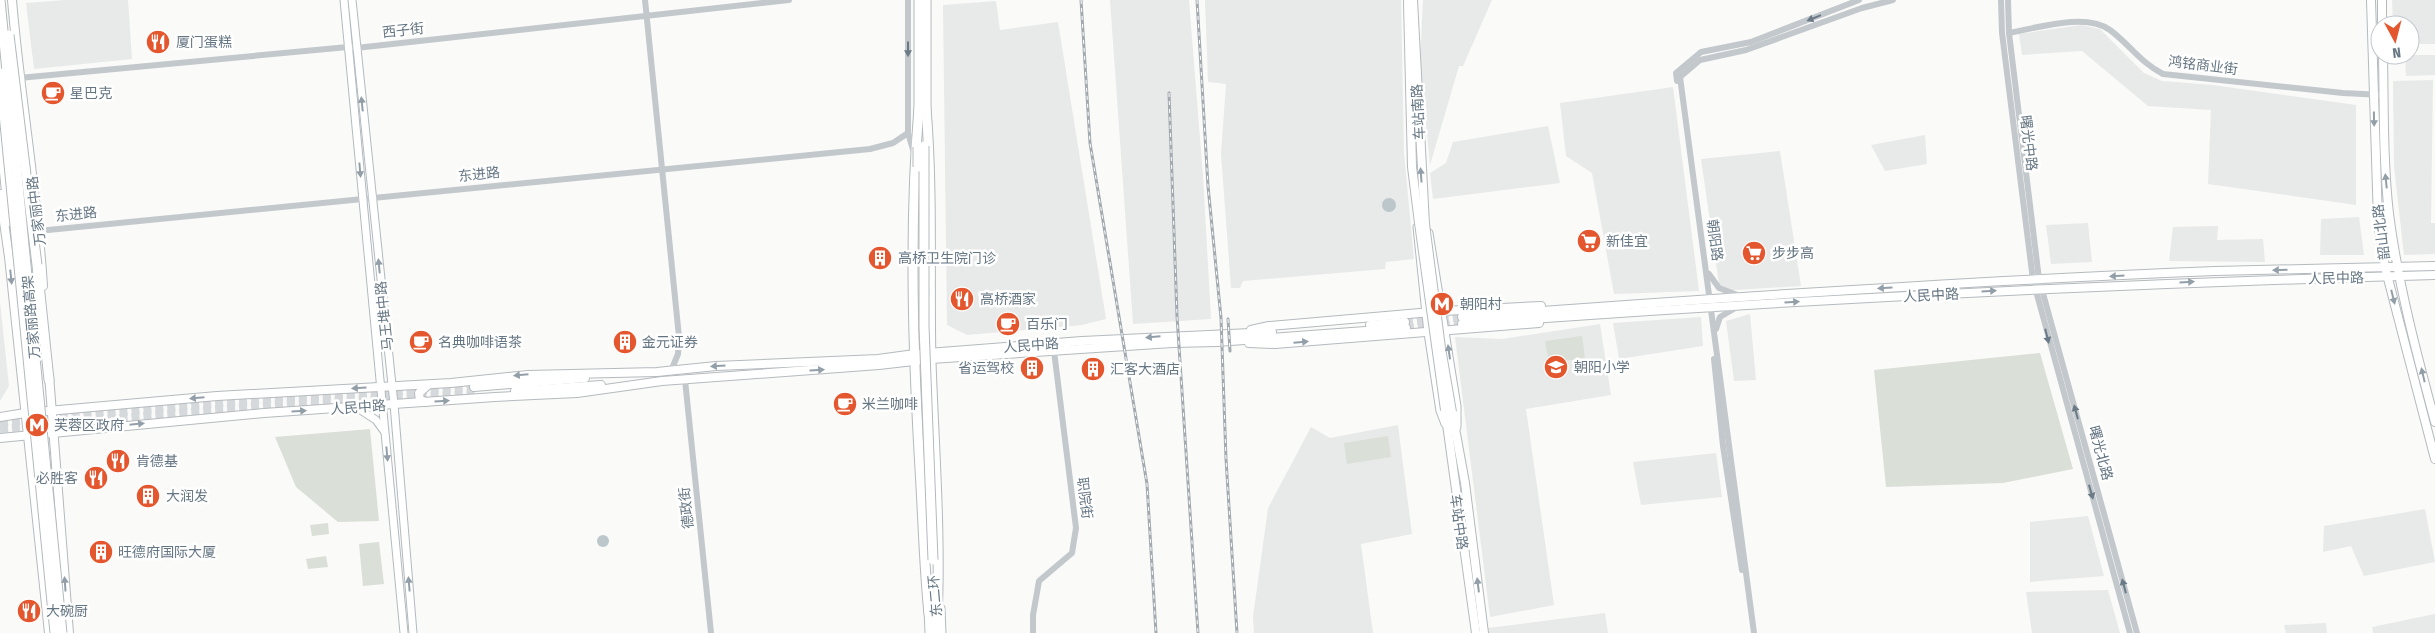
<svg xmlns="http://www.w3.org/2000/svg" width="2435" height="633" font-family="'Fira Sans Condensed','Noto Sans SC',sans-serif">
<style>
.built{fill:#e8e9e9}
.green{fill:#dadfd7}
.water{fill:#bbc7cb}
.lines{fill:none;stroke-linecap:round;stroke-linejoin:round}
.primary-tunnel{stroke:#d5d9db;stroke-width:8;stroke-dasharray:8 4;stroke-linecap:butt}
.secondary-casing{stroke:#b3babf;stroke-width:9}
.primary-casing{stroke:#b5babe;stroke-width:10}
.trunk-casing{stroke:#b4b9bd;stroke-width:11}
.tertiary{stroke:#c3c8cc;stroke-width:6}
.secondary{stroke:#fff;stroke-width:7}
.primary{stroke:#fff;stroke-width:8}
.trunk{stroke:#fff;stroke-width:9}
.rail-casing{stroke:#a2aab0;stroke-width:3}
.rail{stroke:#fff;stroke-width:1;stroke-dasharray:4;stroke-linecap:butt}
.primary-bridge-casing{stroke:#b5babe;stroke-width:10;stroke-linecap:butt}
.trunk-bridge-casing{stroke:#b4b9bd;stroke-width:11;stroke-linecap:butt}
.primary-bridge{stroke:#fff;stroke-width:8}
.trunk-bridge{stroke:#fff;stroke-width:9}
.oneway{fill:#6a7a87}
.oneway2{fill:#939fa8}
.labels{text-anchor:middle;stroke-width:5;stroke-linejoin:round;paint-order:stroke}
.street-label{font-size:14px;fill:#657683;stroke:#fff}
.poi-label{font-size:14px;fill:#657683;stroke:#fff;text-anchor:start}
</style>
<rect width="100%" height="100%" fill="#fafaf8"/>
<g class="built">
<path d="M65,0H128L132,59L34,69L26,3Z"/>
<path d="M1110,0H1189L1203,176L1211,319L1133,324Z"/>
<path d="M1205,0H1401L1404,153L1414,259L1386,262L1385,269L1243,281L1240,288H1231L1221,154L1226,84L1208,82Z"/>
<path d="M1423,0H1492L1463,66H1459L1430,165L1420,62Z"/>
<path d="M2392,0H2435V44H2410V25H2393Z"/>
<path d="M996,1L1000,30L1058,22L1106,319L1082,325L967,335L947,325L943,5Z"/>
<path d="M2081,25L2100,29L2144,73L2162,81L2213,85L2356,105V205L2208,184L2211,110L2148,106L2082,51L2022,55L2019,34Z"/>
<path d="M2405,55H2435V75L2406,76Z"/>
<path d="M2433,80L2431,223H2435V254L2404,255L2394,167L2393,81Z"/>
<path d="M1673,87L1699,291L1614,294L1592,173L1566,156L1560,103Z"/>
<path d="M1548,126L1560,183L1433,199L1430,173L1446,163L1453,142Z"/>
<path d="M1925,135L1927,164L1885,171L1871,145Z"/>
<path d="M1780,151L1801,286L1720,291L1701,159Z"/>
<path d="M2359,217L2364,255H2320L2321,219Z"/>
<path d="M2088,223L2092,262L2051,264L2046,225Z"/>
<path d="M2218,226L2217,240L2263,239L2265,262L2169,261L2173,227Z"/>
<path d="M0,302L9,386L0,401Z"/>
<path d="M1750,314L1756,380L1734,381L1726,321Z"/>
<path d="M1701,317L1703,346L1619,359L1613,323Z"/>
<path d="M1600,324L1611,395L1526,409L1554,605L1490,617L1455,337L1502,339Z"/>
<path d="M1398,425L1412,534L1361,544L1373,633H1254L1253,617L1268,508L1311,427L1330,438Z"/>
<path d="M1716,453L1722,497L1641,505L1633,462Z"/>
<path d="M2425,509L2435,562L2364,576L2351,546L2323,552L2324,526Z"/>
<path d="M2088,516L2104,576L2030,582V522Z"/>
<path d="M2108,590L2120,633H2032L2026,592Z"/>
<path d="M1605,613L1608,633H1489L1488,628Z"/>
<path d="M2435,614V633H2373L2372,627Z"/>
<path d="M2326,623L2327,633H2286L2284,625Z"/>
</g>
<g class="green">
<path d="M1582,336L1585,358L1549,363L1545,341Z"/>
<path d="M2040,353L2073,469L2003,483L1886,487L1874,370Z"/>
<path d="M370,429L379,521L338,522L296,487L275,437Z"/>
<path d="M1388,436L1391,457L1347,464L1344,443Z"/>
<path d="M328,523L329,534L312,536L310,525Z"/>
<path d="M379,542L384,584L363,586L359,544Z"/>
<path d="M326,556L328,567L308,569L306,559Z"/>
</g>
<g class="water">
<circle cx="1389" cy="205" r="7"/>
<circle cx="603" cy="541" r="6"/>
</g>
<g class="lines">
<g class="primary-tunnel">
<path d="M1405,322L1462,317"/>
<path d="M1406,328L1462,324"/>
<path d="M0,423L272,399L474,387"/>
<path d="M0,429L288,403L476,394"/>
</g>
<g class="secondary-casing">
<g id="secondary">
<path d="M344,0L404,633"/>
<path d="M352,0L394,404L413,633"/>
<path d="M1417,227L1428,333L1440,411L1445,424"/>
<path d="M1429,233L1457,406V427"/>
<path d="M356,407L376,420L384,431"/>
<path d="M941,608L942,633"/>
</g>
</g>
<g class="primary-casing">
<g id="primary">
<path d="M12,0C20,96 37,190 43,286"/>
<path d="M1413,0L1425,224"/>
<path d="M2371,0L2378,221L2385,267L2435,459"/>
<path d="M2382,0V25"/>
<path d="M1408,2L1412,167L1419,223"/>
<path d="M2383,55C2384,108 2383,161 2389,214C2398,284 2417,355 2435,422"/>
<path d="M0,132L9,222"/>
<path d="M0,194L9,257L49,633"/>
<path d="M1462,317C1712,298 1963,281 2215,271C2288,269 2362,268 2435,266"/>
<path d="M1462,324C1786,300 2110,284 2435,275"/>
<path d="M1370,325L1405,322"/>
<path d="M1251,330L1269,326L1443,311L1541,306"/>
<path d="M1249,343L1275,344L1539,323"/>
<path d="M49,375L69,633"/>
<path d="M474,387L585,378"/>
<path d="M515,391L601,385"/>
<path d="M426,402L420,400L419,393L428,385"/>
<path d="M1445,410L1476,633"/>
<path d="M1452,412L1465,483L1484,633"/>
<path d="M0,417L25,413L217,396L451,383L528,375L657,372L716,366L878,359L915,354L1082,341L1272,332"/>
<path d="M0,438L264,413L495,397L577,393L662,381L879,365L931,359L1172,343L1217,342L1406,328"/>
</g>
</g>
<g class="trunk-casing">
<g id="trunk">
<path d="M919,0V112"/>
<path d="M919,108C909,226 913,351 920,469C923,517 924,565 929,614"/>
<path d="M926,108C933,193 929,278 931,362C934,448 941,534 937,620"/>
<path d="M926,112V0"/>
<path d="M37,265L49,380"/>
<path d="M929,608L930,633"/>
<path d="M937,616L938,633"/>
</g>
</g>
<g class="tertiary">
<path d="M645,0L679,337L678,354L671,371"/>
<path d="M908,0V133L914,153"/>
<path d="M2001,0L2002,33L2033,280L2130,633"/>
<path d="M2008,0L2009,33L2039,279L2137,633"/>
<path d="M2009,33C2037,28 2086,12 2110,30C2129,44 2141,63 2163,74L2343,93L2383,95"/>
<path d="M19,78L348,47L356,48L789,0"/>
<path d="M1677,81L1676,73L1701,52L1751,42L1859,0"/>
<path d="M48,230L870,149L893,143L908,133"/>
<path d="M1709,274L1719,288L1740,296"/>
<path d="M1716,329L1720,317L1737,307"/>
<path d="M1714,359L1723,446L1742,570"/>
<path d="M685,380L711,633"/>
<path d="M1033,633V615L1039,581L1072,553L1076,528L1054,351"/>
<path d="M1754,633L1680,77L1700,60L1746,50L1862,8L1893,0"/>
</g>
<use href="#secondary" class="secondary"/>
<use href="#primary" class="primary"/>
<use href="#trunk" class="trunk"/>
<g class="rail-casing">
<g id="rail">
<path d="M1081,0L1090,143L1147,484L1156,633"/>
<path d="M1197,0L1208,186L1221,318L1226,459L1237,633"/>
<path d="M1169,93L1177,316L1198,633"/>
<path d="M1228,319L1230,351"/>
</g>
</g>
<use href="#rail" class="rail"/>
<g class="primary-bridge-casing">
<g id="primary-bridge">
<path d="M1419,223L1445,410"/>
<path d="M1425,224L1441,348L1452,412"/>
</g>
</g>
<g class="trunk-bridge-casing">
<g id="trunk-bridge">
<path d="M0,0L62,633"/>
<path d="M9,35L37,265"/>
<path d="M0,73L55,633"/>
<path d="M924,146V326L933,560"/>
<path d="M918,147V167"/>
</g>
</g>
<use href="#primary-bridge" class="primary-bridge"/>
<use href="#trunk-bridge" class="trunk-bridge"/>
</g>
<defs><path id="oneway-solid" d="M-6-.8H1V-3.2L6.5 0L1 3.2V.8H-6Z" transform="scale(1.25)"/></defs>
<g class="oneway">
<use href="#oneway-solid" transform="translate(1814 18) rotate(158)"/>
<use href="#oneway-solid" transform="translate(908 49) rotate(90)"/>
<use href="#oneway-solid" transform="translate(2047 336) rotate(76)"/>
<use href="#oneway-solid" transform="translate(2076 412) rotate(-105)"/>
<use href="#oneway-solid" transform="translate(2091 492) rotate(74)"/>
<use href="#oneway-solid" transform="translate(2124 586) rotate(-105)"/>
</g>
<g class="oneway2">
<use href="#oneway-solid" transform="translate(362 104) rotate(-96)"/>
<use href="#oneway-solid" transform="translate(2374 119) rotate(89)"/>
<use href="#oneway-solid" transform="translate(360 170) rotate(85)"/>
<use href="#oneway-solid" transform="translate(1421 175) rotate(-94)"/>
<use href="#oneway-solid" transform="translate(2386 181) rotate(-96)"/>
<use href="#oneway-solid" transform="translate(379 266) rotate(-96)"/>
<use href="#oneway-solid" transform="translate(2280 270) rotate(179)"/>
<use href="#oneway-solid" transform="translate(2117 276) rotate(177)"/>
<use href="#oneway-solid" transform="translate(11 277) rotate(84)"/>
<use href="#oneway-solid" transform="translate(2187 282) rotate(-3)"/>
<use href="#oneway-solid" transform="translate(1885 288) rotate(177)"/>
<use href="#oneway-solid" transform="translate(1989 291) rotate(-3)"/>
<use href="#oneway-solid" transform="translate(2393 297) rotate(76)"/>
<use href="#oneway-solid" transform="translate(1792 302) rotate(-3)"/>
<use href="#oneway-solid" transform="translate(1153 337) rotate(175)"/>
<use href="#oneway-solid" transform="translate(1301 342) rotate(-5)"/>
<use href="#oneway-solid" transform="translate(1449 352) rotate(-98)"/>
<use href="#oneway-solid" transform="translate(718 366) rotate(176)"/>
<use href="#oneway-solid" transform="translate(817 370) rotate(-4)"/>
<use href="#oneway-solid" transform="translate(521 375) rotate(175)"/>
<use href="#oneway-solid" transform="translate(2423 375) rotate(-103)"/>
<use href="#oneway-solid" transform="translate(359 388) rotate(177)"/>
<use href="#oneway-solid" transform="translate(197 398) rotate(175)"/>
<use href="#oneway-solid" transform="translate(442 401) rotate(-4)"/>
<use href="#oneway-solid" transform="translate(299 411) rotate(-4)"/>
<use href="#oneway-solid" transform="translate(137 424) rotate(-6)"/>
<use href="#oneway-solid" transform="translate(387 454) rotate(85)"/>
<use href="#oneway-solid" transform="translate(65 584) rotate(-94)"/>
<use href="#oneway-solid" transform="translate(409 584) rotate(-95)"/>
<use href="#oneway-solid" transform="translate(1478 585) rotate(-97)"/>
</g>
<defs>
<g id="restaurant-disc" transform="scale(1.25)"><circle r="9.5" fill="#e4572e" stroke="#fff"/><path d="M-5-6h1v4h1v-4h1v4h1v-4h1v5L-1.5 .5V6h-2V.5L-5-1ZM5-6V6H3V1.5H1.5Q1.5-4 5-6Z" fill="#fff"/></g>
<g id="cafe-disc" transform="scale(1.25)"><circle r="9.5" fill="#e4572e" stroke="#fff"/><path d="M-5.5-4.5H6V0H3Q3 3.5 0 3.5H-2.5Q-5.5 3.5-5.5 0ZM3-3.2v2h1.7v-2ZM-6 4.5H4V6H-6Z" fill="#fff"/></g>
<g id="supermarket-disc" transform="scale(1.25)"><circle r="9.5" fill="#e4572e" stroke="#fff"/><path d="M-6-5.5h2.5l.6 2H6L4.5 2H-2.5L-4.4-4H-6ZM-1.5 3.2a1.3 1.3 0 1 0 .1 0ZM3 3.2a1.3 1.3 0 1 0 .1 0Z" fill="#fff"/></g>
<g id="building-disc" transform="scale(1.25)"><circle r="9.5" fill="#e4572e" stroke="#fff"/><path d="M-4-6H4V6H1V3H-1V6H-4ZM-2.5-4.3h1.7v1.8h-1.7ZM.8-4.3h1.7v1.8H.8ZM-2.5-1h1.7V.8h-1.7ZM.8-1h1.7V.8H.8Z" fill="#fff"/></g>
<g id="metro-disc" transform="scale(1.25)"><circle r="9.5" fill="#e4572e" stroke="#fff"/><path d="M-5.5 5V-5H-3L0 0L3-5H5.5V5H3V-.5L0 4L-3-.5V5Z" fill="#fff"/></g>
<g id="school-disc" transform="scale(1.25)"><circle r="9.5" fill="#e4572e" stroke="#fff"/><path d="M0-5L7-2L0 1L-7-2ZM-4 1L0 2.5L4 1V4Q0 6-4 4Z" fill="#fff"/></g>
</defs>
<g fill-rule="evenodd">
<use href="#restaurant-disc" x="158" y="42"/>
<use href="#cafe-disc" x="53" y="93"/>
<use href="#supermarket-disc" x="1589" y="241"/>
<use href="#supermarket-disc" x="1754" y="253"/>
<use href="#building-disc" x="880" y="258"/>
<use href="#restaurant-disc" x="962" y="299"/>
<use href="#metro-disc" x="1442" y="304"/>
<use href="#cafe-disc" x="1008" y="324"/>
<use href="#cafe-disc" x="421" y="342"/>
<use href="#building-disc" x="625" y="342"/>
<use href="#school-disc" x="1556" y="367"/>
<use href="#building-disc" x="1032" y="368"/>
<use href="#building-disc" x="1093" y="369"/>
<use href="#cafe-disc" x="845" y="404"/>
<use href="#metro-disc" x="37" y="425"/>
<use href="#restaurant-disc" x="118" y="461"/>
<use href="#restaurant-disc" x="96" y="478"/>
<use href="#building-disc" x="148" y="496"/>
<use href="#building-disc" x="101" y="552"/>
<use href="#restaurant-disc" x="29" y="611"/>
</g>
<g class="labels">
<g class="street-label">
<text transform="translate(403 30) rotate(-6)" y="5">西子街</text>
<text transform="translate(2203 65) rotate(7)" y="5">鸿铭商业街</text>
<text transform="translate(1418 112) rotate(-93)" y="5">车站南路</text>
<text transform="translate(2029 143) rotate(83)" y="5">曙光中路</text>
<text transform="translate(479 174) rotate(-6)" y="5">东进路</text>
<text transform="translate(36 211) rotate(-97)" y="5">万家丽中路</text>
<text transform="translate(76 214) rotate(-6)" y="5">东进路</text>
<text transform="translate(2381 232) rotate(-97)" y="5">韶山北路</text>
<text transform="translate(1715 240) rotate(82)" y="5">朝阳路</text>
<text transform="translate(2336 278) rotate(-1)" y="5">人民中路</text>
<text transform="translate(1931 295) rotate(-3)" y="5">人民中路</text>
<text transform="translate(384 316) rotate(-96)" y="5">马王堆中路</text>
<text transform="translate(31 317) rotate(-95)" y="5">万家丽路高架</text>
<text transform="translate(1031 345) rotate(-4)" y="5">人民中路</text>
<text transform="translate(358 407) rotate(-4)" y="5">人民中路</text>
<text transform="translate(2101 453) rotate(75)" y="5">曙光北路</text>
<text transform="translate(1085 498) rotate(83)" y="5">职院街</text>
<text transform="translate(686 508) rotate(-96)" y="5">德政街</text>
<text transform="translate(1459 522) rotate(82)" y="5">车站中路</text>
<text transform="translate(935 596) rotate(-95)" y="5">东二环</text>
</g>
<g class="poi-label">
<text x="176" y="47">厦门蛋糕</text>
<text x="70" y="98">星巴克</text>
<text x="1606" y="246">新佳宜</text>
<text x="1772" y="258">步步高</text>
<text x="898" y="263">高桥卫生院门诊</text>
<text x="980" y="304">高桥酒家</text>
<text x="1460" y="309">朝阳村</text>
<text x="1026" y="329">百乐门</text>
<text x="438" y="347">名典咖啡语茶</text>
<text x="642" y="347">金元证券</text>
<text x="1574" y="372">朝阳小学</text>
<text x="1014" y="373" text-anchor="end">省运驾校</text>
<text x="1110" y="374">汇客大酒店</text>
<text x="862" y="409">米兰咖啡</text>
<text x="54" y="430">芙蓉区政府</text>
<text x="136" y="466">肯德基</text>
<text x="78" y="483" text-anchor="end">必胜客</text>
<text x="166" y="501">大润发</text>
<text x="118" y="557">旺德府国际大厦</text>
<text x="46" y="616">大碗厨</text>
</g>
</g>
<g transform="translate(2395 40) rotate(173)"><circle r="24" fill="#ffffff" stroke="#c1c8cd"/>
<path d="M0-4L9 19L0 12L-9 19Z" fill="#e4572e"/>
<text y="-8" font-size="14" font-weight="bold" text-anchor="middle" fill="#657683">N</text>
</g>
</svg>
